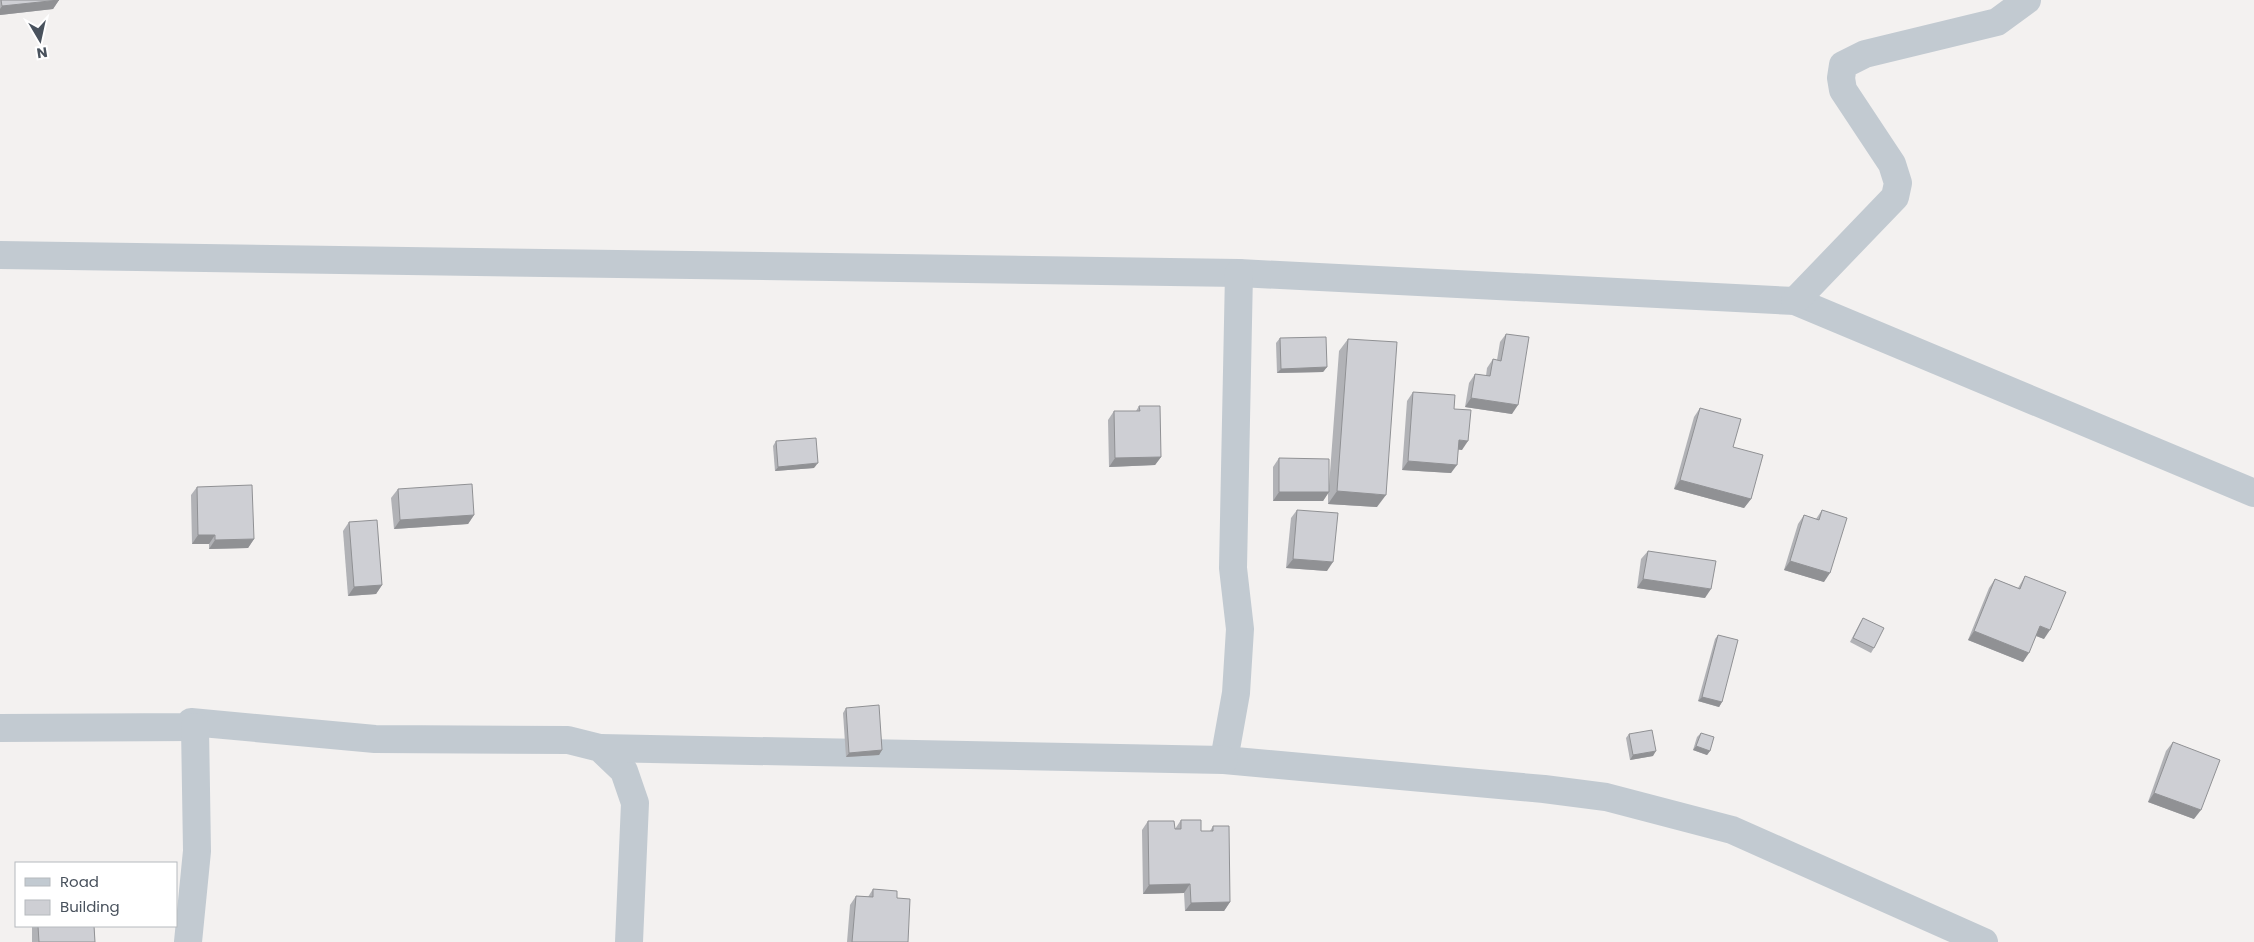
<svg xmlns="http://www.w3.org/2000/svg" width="2254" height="942" font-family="Poppins,sans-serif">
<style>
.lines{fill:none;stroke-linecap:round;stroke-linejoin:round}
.minor{stroke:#c2cad1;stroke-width:28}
.wall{fill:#b1b2b6}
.shaded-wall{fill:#909194}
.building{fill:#cecfd4;stroke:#909194}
</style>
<rect width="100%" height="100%" fill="#f3f1f0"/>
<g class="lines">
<g class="minor">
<path d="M0,255L1239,273L1795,301L2254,493"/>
<path d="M1239,273L1233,568L1240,629L1236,693L1224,760L1544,789L1606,797L1732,830L1984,942"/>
<path d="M1795,301L1895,197L1898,183L1892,164L1843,90L1841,78L1843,65L1865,54L1997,22L2027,0"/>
<path d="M0,728L195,727L191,722L375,739L568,740L600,748L624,771L635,803L629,942"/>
<path d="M600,748L1224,760"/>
<path d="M188,942L197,851L195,727"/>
</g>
</g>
<g class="wall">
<path d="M0,0H59L53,9L0,15Z"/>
<path d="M1506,334L1512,414L1465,407L1469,383L1475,374L1486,376L1487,368L1493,359L1497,360L1500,342Z"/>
<path d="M1280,338L1327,367L1323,372L1277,373L1276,343Z"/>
<path d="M1348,339L1377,507L1328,504V493L1323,501H1273V467L1279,458L1329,486L1339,351Z"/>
<path d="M1413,392L1454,409L1462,450L1458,449L1451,473L1402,470L1407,401Z"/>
<path d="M1139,406L1161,457L1155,465L1109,467L1108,420L1114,411H1136Z"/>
<path d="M1700,408L1733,447L1751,499L1744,508L1674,489L1694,417Z"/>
<path d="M776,441L814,468L775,471L773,446Z"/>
<path d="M197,487L254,539L248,548L209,549V544H192L191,495Z"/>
<path d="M398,489L474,515L468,524L394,529L391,498Z"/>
<path d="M1297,510L1327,571L1286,568L1291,518Z"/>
<path d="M1822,510L1824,582L1784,570L1798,524L1804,515L1816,519Z"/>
<path d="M349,522L382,585L376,594L348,596L343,531Z"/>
<path d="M1648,551L1705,598L1637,588L1641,559Z"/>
<path d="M2025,576L2044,639L2036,636L2023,662L1968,640L1989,588L1995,579L2018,588Z"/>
<path d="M1863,618L1874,648L1871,653L1850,642L1860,623Z"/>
<path d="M1718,635L1722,702L1719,707L1698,701L1715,639Z"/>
<path d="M846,708L882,750L879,755L846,757L843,713Z"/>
<path d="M1701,733L1710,751L1707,755L1693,750L1697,737Z"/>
<path d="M1629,734L1653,756L1630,760L1626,738Z"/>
<path d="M2173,742L2194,819L2148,802L2166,751Z"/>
<path d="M1181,820L1201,831H1210L1213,826L1230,902L1224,911H1185L1184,893L1143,894L1142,830L1148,821L1175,829Z"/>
<path d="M873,889L897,898L908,942H847L850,905L856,896L868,897Z"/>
<path d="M32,926H94L95,942H32Z"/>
</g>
<g class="shaded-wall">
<path d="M59,0L53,9L0,15V9L2,6Z"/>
<path d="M1327,367L1323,372L1277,373L1281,369Z"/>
<path d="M1471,398L1518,405L1512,414L1465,407Z"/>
<path d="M1459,440L1468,441L1462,450L1453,449Z"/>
<path d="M1161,457L1155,465L1109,467L1115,458Z"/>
<path d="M1408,461L1457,465L1451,473L1402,470Z"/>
<path d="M818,463L814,468L775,471L778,467Z"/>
<path d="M1680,480L1751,499L1744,508L1674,489Z"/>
<path d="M1337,491L1386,495L1377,507L1328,504Z"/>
<path d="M1279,492H1329L1323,501H1273Z"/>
<path d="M474,515L468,524L394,529L400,520Z"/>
<path d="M198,535H215L209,544H192Z"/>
<path d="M254,539L248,548L209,549L215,540Z"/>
<path d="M1293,559L1333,562L1327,571L1286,568Z"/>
<path d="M1790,561L1830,573L1824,582L1784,570Z"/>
<path d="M1643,579L1711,589L1705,598L1637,588Z"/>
<path d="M382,585L376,594L348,596L354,587Z"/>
<path d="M2040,626L2050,630L2044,639L2034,635Z"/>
<path d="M1974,631L2029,653L2023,662L1968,640Z"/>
<path d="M1702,697L1722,702L1719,707L1698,701Z"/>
<path d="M1696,746L1710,751L1707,755L1693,750Z"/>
<path d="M882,750L879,755L846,757L849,753Z"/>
<path d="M1656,751L1653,756L1630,760L1633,755Z"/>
<path d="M2154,793L2201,810L2194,819L2148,802Z"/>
<path d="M1190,884L1184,893L1143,894L1149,885Z"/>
<path d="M1230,902L1224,911H1185L1191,903Z"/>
</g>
<g class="building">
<path d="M1,0H59L2,6Z"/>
<path d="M1506,334L1529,337L1518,405L1471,398L1475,374L1490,376L1493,359L1501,361Z"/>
<path d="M1326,337L1327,367L1281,369L1280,338Z"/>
<path d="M1348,339L1397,342L1386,495L1337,491Z"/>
<path d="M1413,392L1455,395L1454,409L1471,410L1468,441L1459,440L1457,465L1408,461Z"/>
<path d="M1139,406H1160L1161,457L1115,458L1114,411H1140Z"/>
<path d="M1700,408L1741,419L1733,447L1763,455L1751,499L1680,480Z"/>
<path d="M816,438L818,463L778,467L776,441Z"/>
<path d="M1279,458L1329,459V492H1279Z"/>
<path d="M472,484L474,515L400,520L398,489Z"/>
<path d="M252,485L254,539L215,540V535H198L197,487Z"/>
<path d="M1297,510L1338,513L1333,562L1293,559Z"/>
<path d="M1822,510L1847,518L1830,573L1790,561L1804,515L1819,520Z"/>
<path d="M377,520L382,585L354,587L349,522Z"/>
<path d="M1648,551L1716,561L1711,589L1643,579Z"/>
<path d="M2025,576L2066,592L2050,630L2040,626L2029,653L1974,631L1995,579L2020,589Z"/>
<path d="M1863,618L1884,628L1874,648L1853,638Z"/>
<path d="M1718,635L1738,640L1722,702L1702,697Z"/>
<path d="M879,705L882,750L849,753L846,708Z"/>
<path d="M1652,730L1656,751L1633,755L1629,734Z"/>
<path d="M1701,733L1714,737L1710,751L1696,746Z"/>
<path d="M2173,742L2220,760L2201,810L2154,793Z"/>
<path d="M1181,820H1201V831H1213V826H1229L1230,902L1191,903L1190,884L1149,885L1148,821H1174L1175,829H1181Z"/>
<path d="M873,889L897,891V898L910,899L908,942H852L856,896L873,897Z"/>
<path d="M38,926H94L95,942H39Z"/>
</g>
<rect x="15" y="862" width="162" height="65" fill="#ffffff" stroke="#b6babe"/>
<rect x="25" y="878" width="25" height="8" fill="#c2cad1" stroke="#b6babe"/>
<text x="60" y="887" font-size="15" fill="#49525d">Road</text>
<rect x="25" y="900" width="25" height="15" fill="#cecfd4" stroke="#b6babe"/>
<text x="60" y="912" font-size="15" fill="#49525d">Building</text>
<g transform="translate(40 40) rotate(171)" stroke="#ffffff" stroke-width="4" paint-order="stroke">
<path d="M0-4L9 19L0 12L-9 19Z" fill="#49525d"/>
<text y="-8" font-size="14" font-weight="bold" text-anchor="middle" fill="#49525d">N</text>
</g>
</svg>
